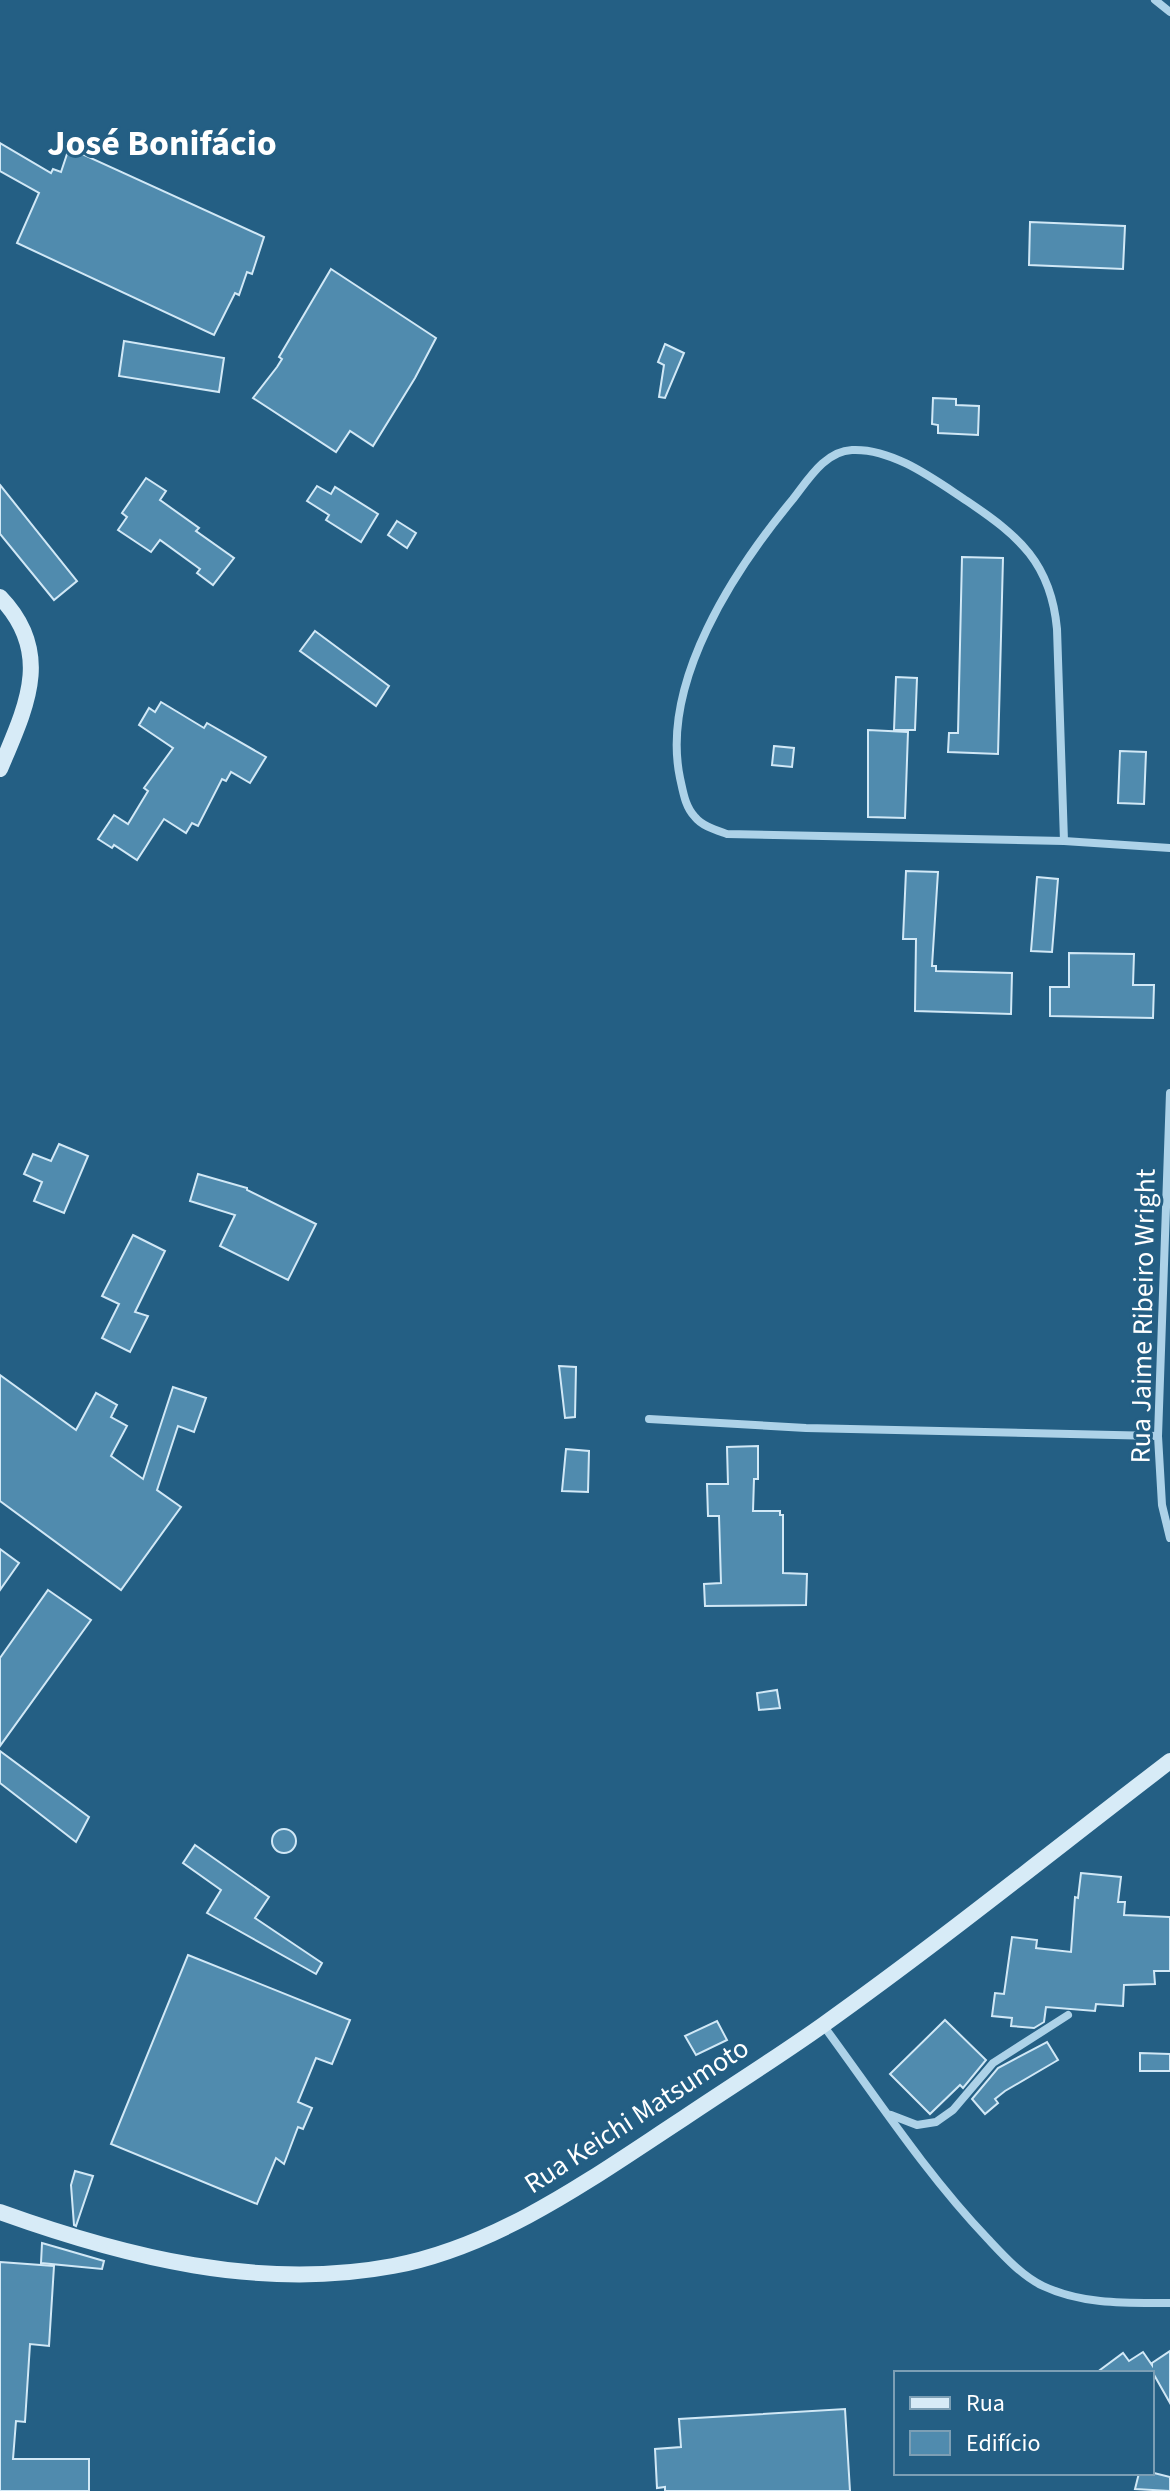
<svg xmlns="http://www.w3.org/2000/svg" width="1170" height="2491" font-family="'Source Sans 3',sans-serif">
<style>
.building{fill:#508bae;stroke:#d1e8f6;stroke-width:2}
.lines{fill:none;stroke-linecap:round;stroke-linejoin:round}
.street{stroke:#add2e8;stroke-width:8}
.secondary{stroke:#d7ebf7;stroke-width:16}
.labels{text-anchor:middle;stroke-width:6;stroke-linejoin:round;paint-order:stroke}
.street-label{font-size:28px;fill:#fff;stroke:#245f84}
.district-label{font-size:36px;font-weight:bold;fill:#fff;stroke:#245f84}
</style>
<rect width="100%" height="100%" fill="#245f84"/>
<g class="building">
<path d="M0,143L51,173L53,169L61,172L69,148L264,237L252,274L247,272L239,295L235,293L214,335L17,243L39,193L0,171Z"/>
<path d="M1030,222L1125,226L1123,269L1029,265Z"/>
<path d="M331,269L436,338L415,378L373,446L350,431L336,452L253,398L277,367L282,359L279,357Z"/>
<path d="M124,341L224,358L219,392L119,376Z"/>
<path d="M665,344L684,353L665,398L659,397L664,365L658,362Z"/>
<path d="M933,398L956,399V405L979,406L978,435L938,433V425L932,424Z"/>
<path d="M146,478L166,491L160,500L199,528L196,531L234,558L213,585L197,573L200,569L160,540L151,552L118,530L127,517L122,513Z"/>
<path d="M0,485L77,581L54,600L0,534Z"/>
<path d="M317,486L331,494L335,487L378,514L361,542L326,520L329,515L307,501Z"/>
<path d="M397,521L416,533L407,548L388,535Z"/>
<path d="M962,557L1003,558L998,754L948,752L949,733H958Z"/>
<path d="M315,631L389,686L376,706L300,651Z"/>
<path d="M896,677L917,678L915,730H894Z"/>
<path d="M161,702L204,728L207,723L266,757L250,783L231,772L226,781L222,779L198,826L192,823L186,833L164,819L137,860L114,845L112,848L98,839L114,815L128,824L148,791L144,788L173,748L139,725L149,708L155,712Z"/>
<path d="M868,730L908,732L905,818L868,817Z"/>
<path d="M774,746L794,748L792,767L772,765Z"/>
<path d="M1120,751L1146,752L1144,804L1118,803Z"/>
<path d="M906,871L938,872L932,966H936V971L1012,973L1011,1014L915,1011L916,939H903Z"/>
<path d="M1037,877L1058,879L1052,952L1031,951Z"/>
<path d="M1069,953L1134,954L1133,985H1154L1153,1018L1050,1016V987H1069Z"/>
<path d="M59,1144L88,1156L64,1213L34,1201L42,1182L24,1174L33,1154L51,1161Z"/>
<path d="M198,1174L247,1188V1190L316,1224L288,1280L220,1246L235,1215L190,1201Z"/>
<path d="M133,1235L165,1251L135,1312L148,1316L130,1352L102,1338L119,1304L102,1296Z"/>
<path d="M559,1366L576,1367L575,1417L565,1418Z"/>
<path d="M0,1375L76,1430L96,1393L117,1405L111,1417L127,1426L111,1456L143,1479L173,1387L206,1398L194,1432L178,1426L157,1490L181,1507L121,1590L0,1501Z"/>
<path d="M758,1446V1479H754L753,1511H780V1515H783V1573L807,1574L806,1605L705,1606L704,1584L721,1583L719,1516H708L707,1484H728L727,1447Z"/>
<path d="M566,1449L589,1451L588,1492L562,1491Z"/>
<path d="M0,1549L19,1563L0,1590Z"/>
<path d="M48,1590L91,1620L0,1746V1658Z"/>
<path d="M777,1690L780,1708L759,1710L757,1693Z"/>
<path d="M0,1751L89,1817L76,1842L0,1783Z"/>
<circle cx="284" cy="1841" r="12"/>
<path d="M195,1845L269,1897L255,1918L322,1963L316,1974L207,1913L221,1890L183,1863Z"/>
<path d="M1081,1873L1121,1877L1118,1902H1125L1124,1915L1170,1917V1971H1154L1155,1984L1124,1985L1123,2006L1096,2004L1095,2011L1046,2007L1044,2022L1034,2028L1011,2026L1012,2018L992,2016L995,1993L1004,1994L1012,1937L1037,1940L1036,1948L1071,1952L1075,1897L1078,1898Z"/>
<path d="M188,1955L350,2020L332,2064L316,2058L298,2102L312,2108L303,2129L298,2127L284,2164L276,2158L257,2204L111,2144Z"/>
<path d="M945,2020L986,2060L963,2088L960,2085L930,2114L890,2074Z"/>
<path d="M717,2021L727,2040L696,2055L685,2036Z"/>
<path d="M1047,2042L1058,2060L1005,2091L995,2099L998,2103L985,2114L972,2099L998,2068Z"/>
<path d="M1140,2053L1170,2054V2071H1140Z"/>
<path d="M75,2171L93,2176L76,2226L74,2225L71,2185Z"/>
<path d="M42,2243L104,2261L102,2269L41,2263Z"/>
<path d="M0,2262L54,2266L49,2346L30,2344L25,2422L16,2421L13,2459H89V2491H0Z"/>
<path d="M1170,2351V2403L1153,2373H1096L1123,2353L1129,2361L1143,2352L1152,2365V2363Z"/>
<path d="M845,2409L850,2491H665V2487L657,2488L655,2449L681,2447L679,2419Z"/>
<path d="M1139,2473H1154L1170,2477V2491L1135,2489Z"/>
</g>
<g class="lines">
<g class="street">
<path d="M1155,0L1170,12"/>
<path d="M1064,841L1057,629C1051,563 1019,536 967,501C935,480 893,448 852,450C825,451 808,480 793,499C735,569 660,682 680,778C683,791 685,807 695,817C702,826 716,830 727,834L1064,841L1170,848"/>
<path d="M1170,1093L1158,1436L1162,1505L1170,1538"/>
<path d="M649,1419L806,1428L1158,1436"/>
<path d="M823,2025C876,2097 926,2174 988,2239C1004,2256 1022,2276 1043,2286C1083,2305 1128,2303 1170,2303"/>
<path d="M891,2115L917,2125L936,2122L953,2110L993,2063L1068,2015"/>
</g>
<g class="secondary">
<path d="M0,597C54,653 26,707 0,769"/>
<path d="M0,2212C125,2257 260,2291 393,2266C500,2246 595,2176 684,2118C730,2087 778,2057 823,2025C941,1941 1055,1849 1170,1761"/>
</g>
</g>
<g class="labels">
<g class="street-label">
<text transform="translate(1142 1316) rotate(-89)" y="10">Rua Jaime Ribeiro Wright</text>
<text transform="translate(636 2115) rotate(-33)" y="10">Rua Keichi Matsumoto</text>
</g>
<g class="district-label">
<text x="162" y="155">José Bonifácio</text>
</g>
</g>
<rect x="894" y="2371" width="260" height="104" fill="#245f84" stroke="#7c9fb5" stroke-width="2"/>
<rect x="910" y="2397" width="40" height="12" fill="#d7ebf7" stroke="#7c9fb5" stroke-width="2"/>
<text x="966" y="2411" font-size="24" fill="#ffffff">Rua</text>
<rect x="910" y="2431" width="40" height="24" fill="#508bae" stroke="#7c9fb5" stroke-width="2"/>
<text x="966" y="2451" font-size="24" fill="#ffffff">Edifício</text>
</svg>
